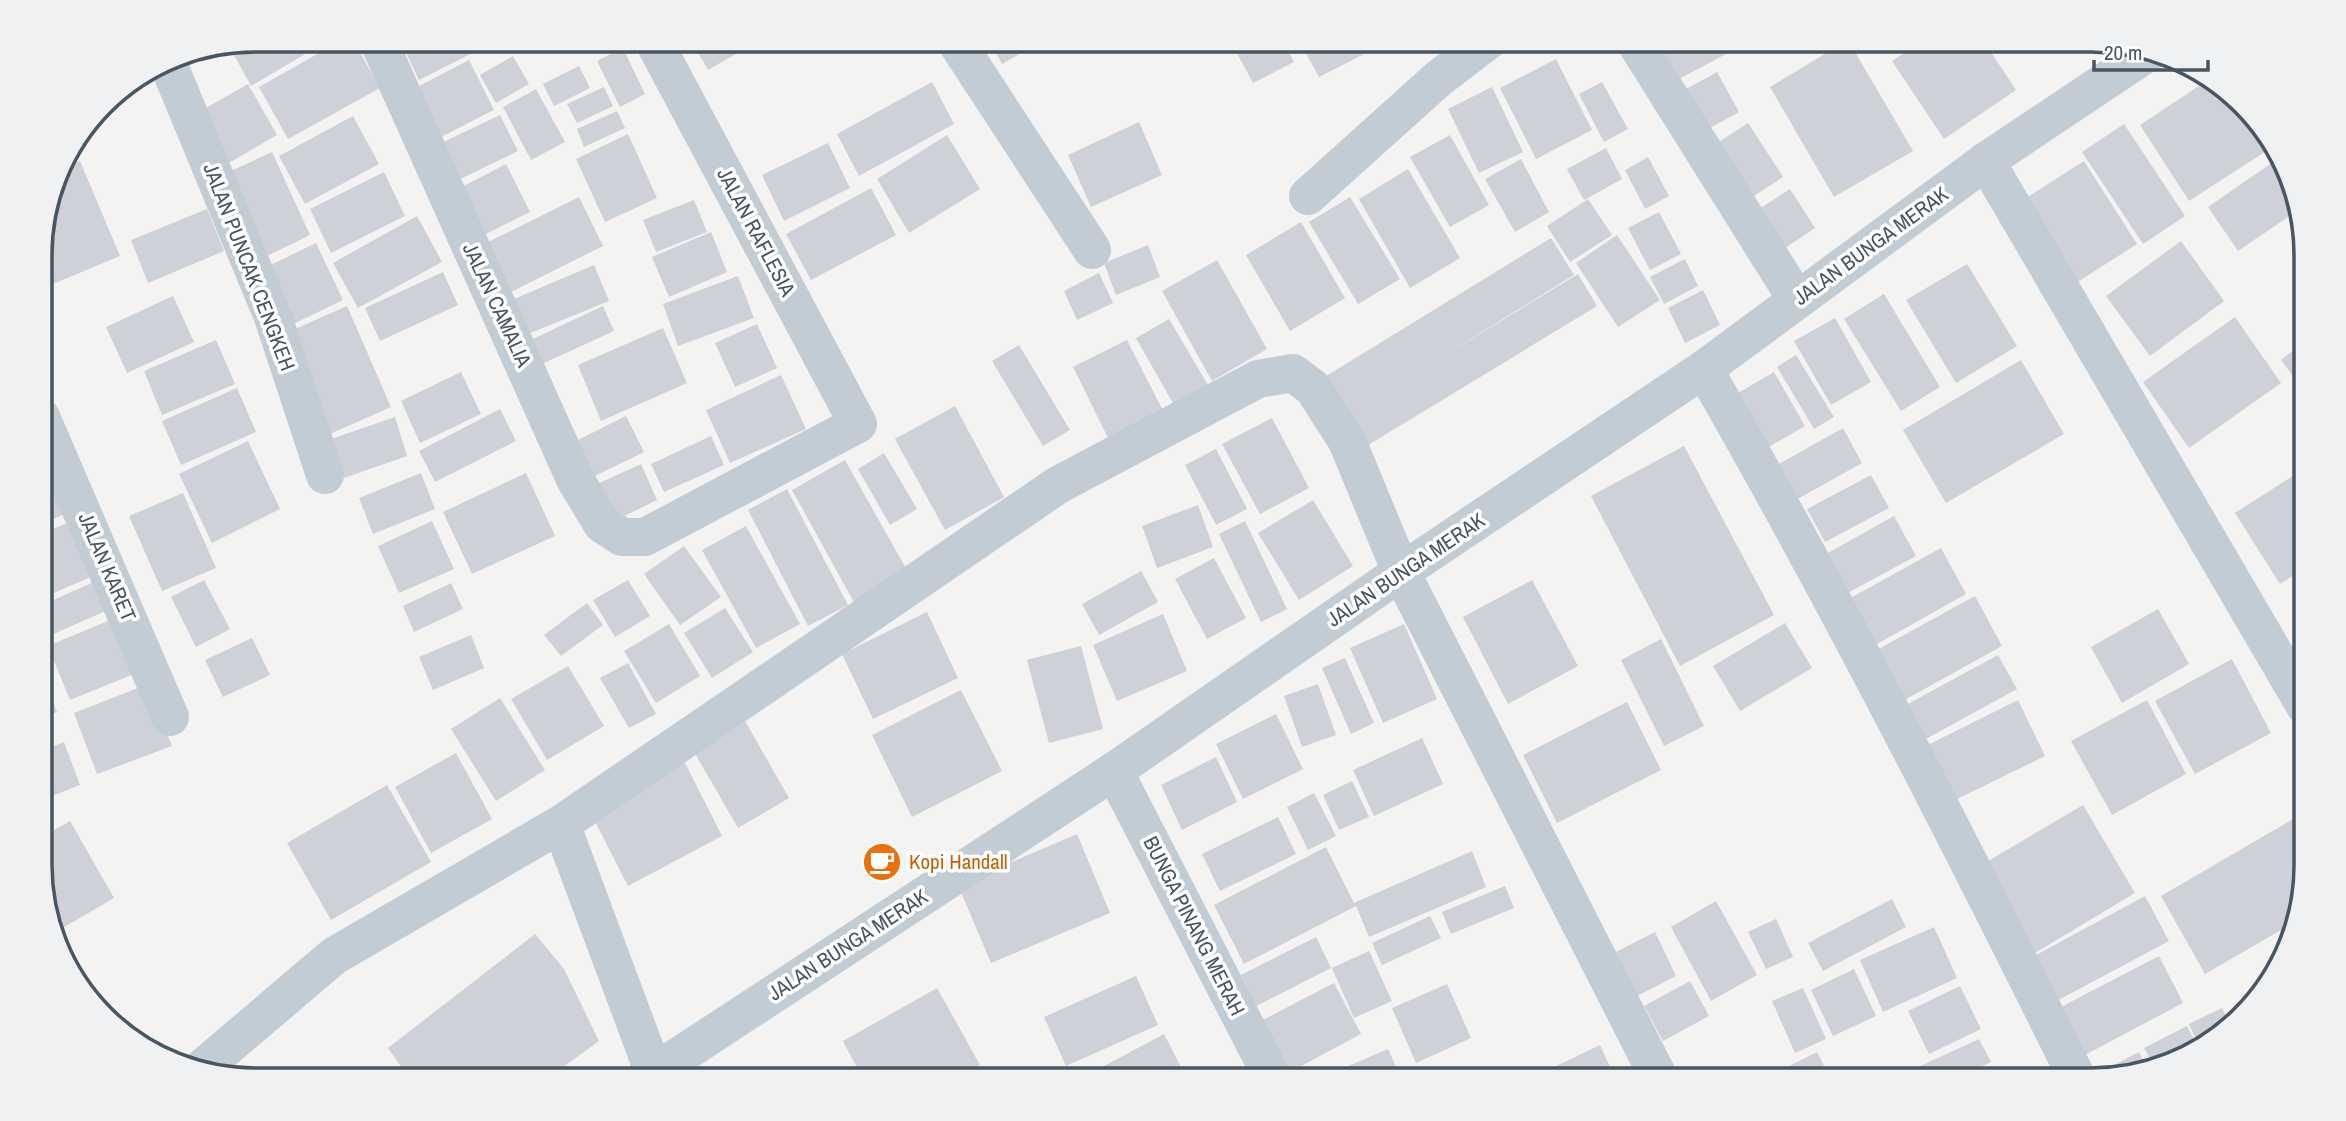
<svg xmlns="http://www.w3.org/2000/svg" width="2346" height="1121" font-family="'Archivo Narrow',sans-serif">
<style>
.building{fill:#ced1d8}
.lines{fill:none;stroke-linecap:round;stroke-linejoin:round}
.street{stroke:#c2ccd5;stroke-width:38}
.labels{text-anchor:middle;stroke-width:7;stroke-linejoin:round;paint-order:stroke}
.street-label{font-size:21px;fill:#485562;stroke:#fff}
.food-label{font-size:21px;fill:#c56008;stroke:#fff;text-anchor:start}
.rim{fill:none;stroke:#485562;stroke-width:3.5}
</style>
<rect width="100%" height="100%" fill="#f5f2f2"/>
<g class="building">
<path d="M259,40H329L251,86L234,55Z"/>
<path d="M342,40H353L380,88L288,139L259,87Z"/>
<path d="M400,40H498L419,80Z"/>
<path d="M691,40H760L708,70Z"/>
<path d="M989,40H1043L1002,64Z"/>
<path d="M1230,40H1282L1294,62L1253,83Z"/>
<path d="M1304,40H1362L1368,52L1319,77L1300,42Z"/>
<path d="M1642,40H1752L1666,86Z"/>
<path d="M1848,40L1913,151L1834,197L1770,87Z"/>
<path d="M1924,40H1983L2016,90L1944,139L1892,61Z"/>
<path d="M623,48L645,94L620,107L597,61Z"/>
<path d="M513,56L529,84L496,103L480,75Z"/>
<path d="M1556,59L1592,130L1536,159L1500,88Z"/>
<path d="M469,60L494,110L429,143L404,94Z"/>
<path d="M579,66L590,88L554,106L543,84Z"/>
<path d="M1717,72L1739,112L1699,134L1677,94Z"/>
<path d="M932,82L954,124L859,176L837,134Z"/>
<path d="M1602,82L1628,129L1604,142L1579,94Z"/>
<path d="M2205,82L2261,125L2271,148L2189,201L2140,125Z"/>
<path d="M248,84L277,135L227,164L197,113Z"/>
<path d="M604,87L613,106L577,123L567,104Z"/>
<path d="M1492,87L1523,152L1479,173L1448,109Z"/>
<path d="M536,89L565,142L531,160L503,107Z"/>
<path d="M617,111L625,128L584,147L577,129Z"/>
<path d="M500,115L518,151L452,183L435,146Z"/>
<path d="M353,116L379,164L305,204L279,156Z"/>
<path d="M1139,122L1162,175L1091,207L1068,155Z"/>
<path d="M1748,123L1783,177L1743,203L1708,149Z"/>
<path d="M2124,124L2185,216L2143,244L2082,152Z"/>
<path d="M628,134L657,198L605,222L576,159Z"/>
<path d="M947,135L980,189L909,233L877,179Z"/>
<path d="M1450,135L1489,205L1450,227L1410,157Z"/>
<path d="M828,143L850,188L784,221L762,175Z"/>
<path d="M1606,148L1622,179L1584,200L1567,169Z"/>
<path d="M272,152L310,235L259,260L220,176Z"/>
<path d="M1648,157L1669,196L1645,209L1625,170Z"/>
<path d="M1521,159L1549,212L1515,232L1485,179Z"/>
<path d="M2276,160L2297,211L2238,251L2208,207Z"/>
<path d="M80,161L120,256L41,289V241L60,170Z"/>
<path d="M2084,161L2137,244L2076,283L2023,200Z"/>
<path d="M506,164L530,212L478,238L454,191Z"/>
<path d="M1408,169L1460,258L1410,288L1359,199Z"/>
<path d="M384,172L405,216L331,253L310,209Z"/>
<path d="M871,188L896,235L811,280L786,234Z"/>
<path d="M1790,189L1815,228L1776,254L1750,215Z"/>
<path d="M579,197L603,246L505,295L482,245Z"/>
<path d="M1350,197L1400,279L1358,304L1309,222Z"/>
<path d="M1588,199L1612,235L1570,262L1547,226Z"/>
<path d="M694,200L707,232L656,252L643,220Z"/>
<path d="M207,209L224,251L148,283L131,240Z"/>
<path d="M1659,212L1681,254L1650,270L1628,228Z"/>
<path d="M417,216L442,262L358,308L333,263Z"/>
<path d="M1301,222L1345,298L1290,331L1246,255Z"/>
<path d="M711,232L727,272L669,297L652,257Z"/>
<path d="M1617,235L1660,300L1618,327L1576,263Z"/>
<path d="M1551,238L1574,275L1435,361L1578,274L1597,306L1360,450L1318,381Z"/>
<path d="M2181,241L2224,301L2150,356L2106,296Z"/>
<path d="M316,243L343,300L285,328L258,271Z"/>
<path d="M1148,245L1160,277L1116,295L1104,263Z"/>
<path d="M1685,259L1698,286L1664,304L1650,277Z"/>
<path d="M1217,260L1267,349L1212,381L1162,291Z"/>
<path d="M1967,264L2017,346L1956,383L1906,300Z"/>
<path d="M594,265L609,301L528,334L514,299Z"/>
<path d="M443,272L458,305L380,341L365,308Z"/>
<path d="M1099,273L1113,303L1077,320L1064,291Z"/>
<path d="M738,276L754,318L678,346L663,304Z"/>
<path d="M1703,290L1720,325L1685,343L1668,308Z"/>
<path d="M1884,294L1940,387L1901,411L1844,319Z"/>
<path d="M173,296L194,342L127,373L106,327Z"/>
<path d="M347,306L391,407L330,434L286,333Z"/>
<path d="M603,306L614,331L531,369L520,345Z"/>
<path d="M2235,317L2281,383L2189,448L2143,382Z"/>
<path d="M1835,318L1871,382L1831,405L1794,341Z"/>
<path d="M1169,319L1208,385L1174,405L1136,338Z"/>
<path d="M757,324L777,368L735,387L715,343Z"/>
<path d="M663,328L687,383L601,421L578,365Z"/>
<path d="M216,340L235,384L162,415L144,371Z"/>
<path d="M1127,340L1164,413L1109,440L1073,367Z"/>
<path d="M2304,342V391L2281,360Z"/>
<path d="M1019,345L1070,430L1043,446L992,361Z"/>
<path d="M1796,355L1834,417L1814,429L1777,367Z"/>
<path d="M2021,360L2064,434L1946,503L1903,430Z"/>
<path d="M461,372L481,414L420,443L401,401Z"/>
<path d="M1774,372L1805,426L1762,451L1731,397Z"/>
<path d="M781,375L806,429L730,463L706,410Z"/>
<path d="M237,388L256,432L181,465L162,421Z"/>
<path d="M955,406L1004,497L945,530L895,439Z"/>
<path d="M500,409L516,441L435,482L419,451Z"/>
<path d="M626,416L644,452L591,478L574,442Z"/>
<path d="M395,417L407,456L344,478L331,439Z"/>
<path d="M1272,418L1309,488L1260,514L1222,444Z"/>
<path d="M1843,428L1862,463L1787,505L1768,470Z"/>
<path d="M711,436L724,465L664,492L651,464Z"/>
<path d="M248,441L280,509L212,543L179,474Z"/>
<path d="M1684,446L1774,615L1680,666L1591,496Z"/>
<path d="M1216,449L1247,509L1216,525L1185,465Z"/>
<path d="M884,453L917,509L890,525L858,469Z"/>
<path d="M845,460L909,574L855,604L792,490Z"/>
<path d="M59,463L77,509L41,524V470Z"/>
<path d="M641,464L657,500L612,522L595,485Z"/>
<path d="M2305,468V568L2280,584L2235,513Z"/>
<path d="M421,473L435,509L373,534L359,498Z"/>
<path d="M526,473L555,536L472,574L443,512Z"/>
<path d="M1871,475L1889,508L1825,542L1807,509Z"/>
<path d="M787,489L848,605L808,626L748,510Z"/>
<path d="M183,493L216,568L162,591L129,516Z"/>
<path d="M1313,500L1353,566L1299,600L1258,533Z"/>
<path d="M1198,505L1213,547L1157,568L1142,526Z"/>
<path d="M84,516L107,570L42,598L41,534Z"/>
<path d="M1894,516L1916,556L1840,597L1819,558Z"/>
<path d="M432,521L454,569L399,593L378,546Z"/>
<path d="M1245,521L1287,609L1261,622L1219,534Z"/>
<path d="M746,526L800,624L756,648L702,550Z"/>
<path d="M684,546L721,597L680,625L644,574Z"/>
<path d="M1941,548L1966,594L1870,648L1845,601Z"/>
<path d="M1214,558L1246,618L1207,639L1175,579Z"/>
<path d="M1141,571L1158,602L1099,635L1082,604Z"/>
<path d="M105,577L117,606L42,639V605Z"/>
<path d="M204,580L230,629L196,647L171,597Z"/>
<path d="M628,580L650,616L615,637L593,600Z"/>
<path d="M1532,580L1578,666L1508,704L1463,617Z"/>
<path d="M451,583L463,609L414,632L403,606Z"/>
<path d="M1975,596L2002,646L1901,702L1873,652Z"/>
<path d="M587,603L603,625L561,656L544,635Z"/>
<path d="M725,608L753,652L712,678L684,633Z"/>
<path d="M2158,609L2189,664L2122,703L2091,647Z"/>
<path d="M927,612L958,678L873,719L842,654Z"/>
<path d="M1163,614L1187,671L1117,701L1093,645Z"/>
<path d="M122,615L144,670L70,700L48,646Z"/>
<path d="M1785,623L1812,668L1740,711L1713,666Z"/>
<path d="M669,624L700,676L656,703L624,651Z"/>
<path d="M1404,624L1437,699L1383,723L1350,648Z"/>
<path d="M471,635L484,668L433,690L419,657Z"/>
<path d="M252,638L270,675L223,697L205,660Z"/>
<path d="M1661,639L1704,726L1664,746L1621,660Z"/>
<path d="M1081,646L1103,729L1049,743L1027,660Z"/>
<path d="M1998,655L2017,689L1924,740L1906,705Z"/>
<path d="M1345,658L1374,723L1351,734L1322,668Z"/>
<path d="M2232,659L2271,733L2195,774L2155,701Z"/>
<path d="M628,663L656,714L629,728L600,678Z"/>
<path d="M568,666L604,726L547,760L511,699Z"/>
<path d="M42,671L57,712L42,718Z"/>
<path d="M148,684L172,746L97,774L74,713Z"/>
<path d="M1318,684L1336,735L1302,747L1284,696Z"/>
<path d="M961,690L1002,771L912,817L872,735Z"/>
<path d="M500,698L545,770L496,801L451,729Z"/>
<path d="M2018,700L2045,756L1947,804L1920,749Z"/>
<path d="M2147,700L2186,774L2112,815L2071,741Z"/>
<path d="M1627,702L1661,770L1557,823L1523,755Z"/>
<path d="M741,714L789,798L738,828L689,743Z"/>
<path d="M1276,714L1303,769L1243,799L1216,744Z"/>
<path d="M1422,738L1443,784L1374,816L1353,770Z"/>
<path d="M64,742L80,785L42,800V751Z"/>
<path d="M456,753L492,819L431,853L395,787Z"/>
<path d="M682,757L722,836L628,886L587,806Z"/>
<path d="M1216,757L1237,802L1182,830L1161,785Z"/>
<path d="M1352,781L1369,817L1339,830L1323,795Z"/>
<path d="M387,785L431,862L331,920L287,843Z"/>
<path d="M1314,793L1336,836L1308,850L1287,807Z"/>
<path d="M2083,805L2135,893L2030,956L1978,867Z"/>
<path d="M2305,812L2306,866L2295,922L2205,974L2161,896Z"/>
<path d="M1278,817L1296,854L1220,891L1202,854Z"/>
<path d="M70,821L114,898L61,929L42,894V837Z"/>
<path d="M1077,834L1110,913L991,963L958,885Z"/>
<path d="M1326,847L1354,903L1472,851L1486,887L1369,937L1356,906L1244,964L1214,905Z"/>
<path d="M1505,886L1514,908L1451,934L1442,912Z"/>
<path d="M2145,896L2169,941L2051,1004L2027,960Z"/>
<path d="M1892,899L1906,927L1823,971L1808,943Z"/>
<path d="M1716,901L1757,975L1711,1001L1671,927Z"/>
<path d="M1430,916L1441,938L1382,965L1372,943Z"/>
<path d="M1776,919L1793,957L1766,969L1748,932Z"/>
<path d="M1934,927L1957,978L1883,1012L1860,960Z"/>
<path d="M1655,932L1676,976L1637,996L1616,952Z"/>
<path d="M535,934L564,969L599,1041L544,1081H411L388,1048Z"/>
<path d="M1316,937L1331,968L1256,1006L1241,975Z"/>
<path d="M1369,951L1392,1001L1354,1018L1332,968Z"/>
<path d="M2159,956L2183,1003L2081,1057L2055,1010Z"/>
<path d="M1854,969L1876,1016L1833,1036L1811,990Z"/>
<path d="M1136,976L1158,1025L1066,1066L1044,1017Z"/>
<path d="M1690,981L1709,1016L1663,1041L1644,1006Z"/>
<path d="M1334,983L1361,1034L1290,1072L1263,1020Z"/>
<path d="M1447,984L1471,1038L1416,1063L1392,1008Z"/>
<path d="M1960,986L1981,1029L1929,1054L1908,1011Z"/>
<path d="M937,988L980,1065L952,1081H864L843,1041Z"/>
<path d="M1803,988L1826,1039L1795,1053L1772,1001Z"/>
<path d="M2258,998L2253,1007L2240,1018L2235,1010Z"/>
<path d="M2222,1008L2231,1026L2210,1044L2200,1048L2189,1024Z"/>
<path d="M2187,1026L2198,1048L2153,1064L2144,1048Z"/>
<path d="M1164,1034L1188,1081H1076Z"/>
<path d="M1979,1039L1991,1062L1952,1080H1890Z"/>
<path d="M1600,1045L1616,1080H1527Z"/>
<path d="M1388,1049L1402,1080H1316Z"/>
<path d="M1817,1052L1831,1080H1761Z"/>
<path d="M2139,1052L2146,1066L2104,1080H2085Z"/>
<path d="M1467,1066L1473,1080H1434Z"/>
</g>
<g class="lines">
<g class="street">
<path d="M378,40L575,479L602,524L622,537H645L858,424L653,40"/>
<path d="M955,40L1092,250"/>
<path d="M1634,40L1797,300"/>
<path d="M167,61L273,317L325,475"/>
<path d="M1986,161L2305,706"/>
<path d="M1308,196L1438,79L1489,40"/>
<path d="M1704,369C1837,601 1959,840 2078,1080"/>
<path d="M41,417L170,717"/>
<path d="M1114,771L1274,1081"/>
<path d="M561,824L657,1081"/>
<path d="M200,1070L334,956L561,824L1058,485L1258,379L1293,373L1313,388L1347,441L1401,572L1660,1080"/>
<path d="M641,1081L1114,771L1401,572L1704,369L1986,161L2149,52"/>
</g>
</g>
<defs>
<g id="cafe-disc" transform="scale(2.0125)"><circle r="9.5" fill="#e8710a" stroke="#fff"/><path d="M-5.5-4.5H6V0H3Q3 3.5 0 3.5H-2.5Q-5.5 3.5-5.5 0ZM3-3.2v2h1.7v-2ZM-6 4.5H4V6H-6Z" fill="#fff"/></g>
</defs>
<g fill-rule="evenodd">
<use href="#cafe-disc" x="882" y="862"/>
</g>
<g class="labels">
<g class="street-label">
<text transform="translate(756 232) rotate(62)" y="7">JALAN RAFLESIA</text>
<text transform="translate(1871 246) rotate(-36)" y="7">JALAN BUNGA MERAK</text>
<text transform="translate(249 267) rotate(69)" y="7">JALAN PUNCAK CENGKEH</text>
<text transform="translate(497 305) rotate(65)" y="7">JALAN CAMALIA</text>
<text transform="translate(107 567) rotate(67)" y="7">JALAN KARET</text>
<text transform="translate(1406 570) rotate(-34)" y="7">JALAN BUNGA MERAK</text>
<text transform="translate(1194 926) rotate(63)" y="7">BUNGA PINANG MERAH</text>
<text transform="translate(848 945) rotate(-33)" y="7">JALAN BUNGA MERAK</text>
</g>
<g class="food-label">
<text x="909" y="869">Kopi Handall</text>
</g>
</g>
<path d="M0 0H2346V1121H0ZM255 52H2091A203 203 0 0 1 2294 255V865A203 203 0 0 1 2091 1068H255A203 203 0 0 1 52 865V255A203 203 0 0 1 255 52Z" fill="#f0f1f2" fill-rule="evenodd"/>
<path class="rim" d="M255 52H2091A203 203 0 0 1 2294 255V865A203 203 0 0 1 2091 1068H255A203 203 0 0 1 52 865V255A203 203 0 0 1 255 52Z"/>
<path d="M2094 60v10h114v-10" fill="none" stroke="#485562" stroke-width="3.5"/>
<text x="2104" y="60" font-size="21" fill="#485562" stroke="#ffffff" stroke-width="5" paint-order="stroke">20 m</text>
</svg>
